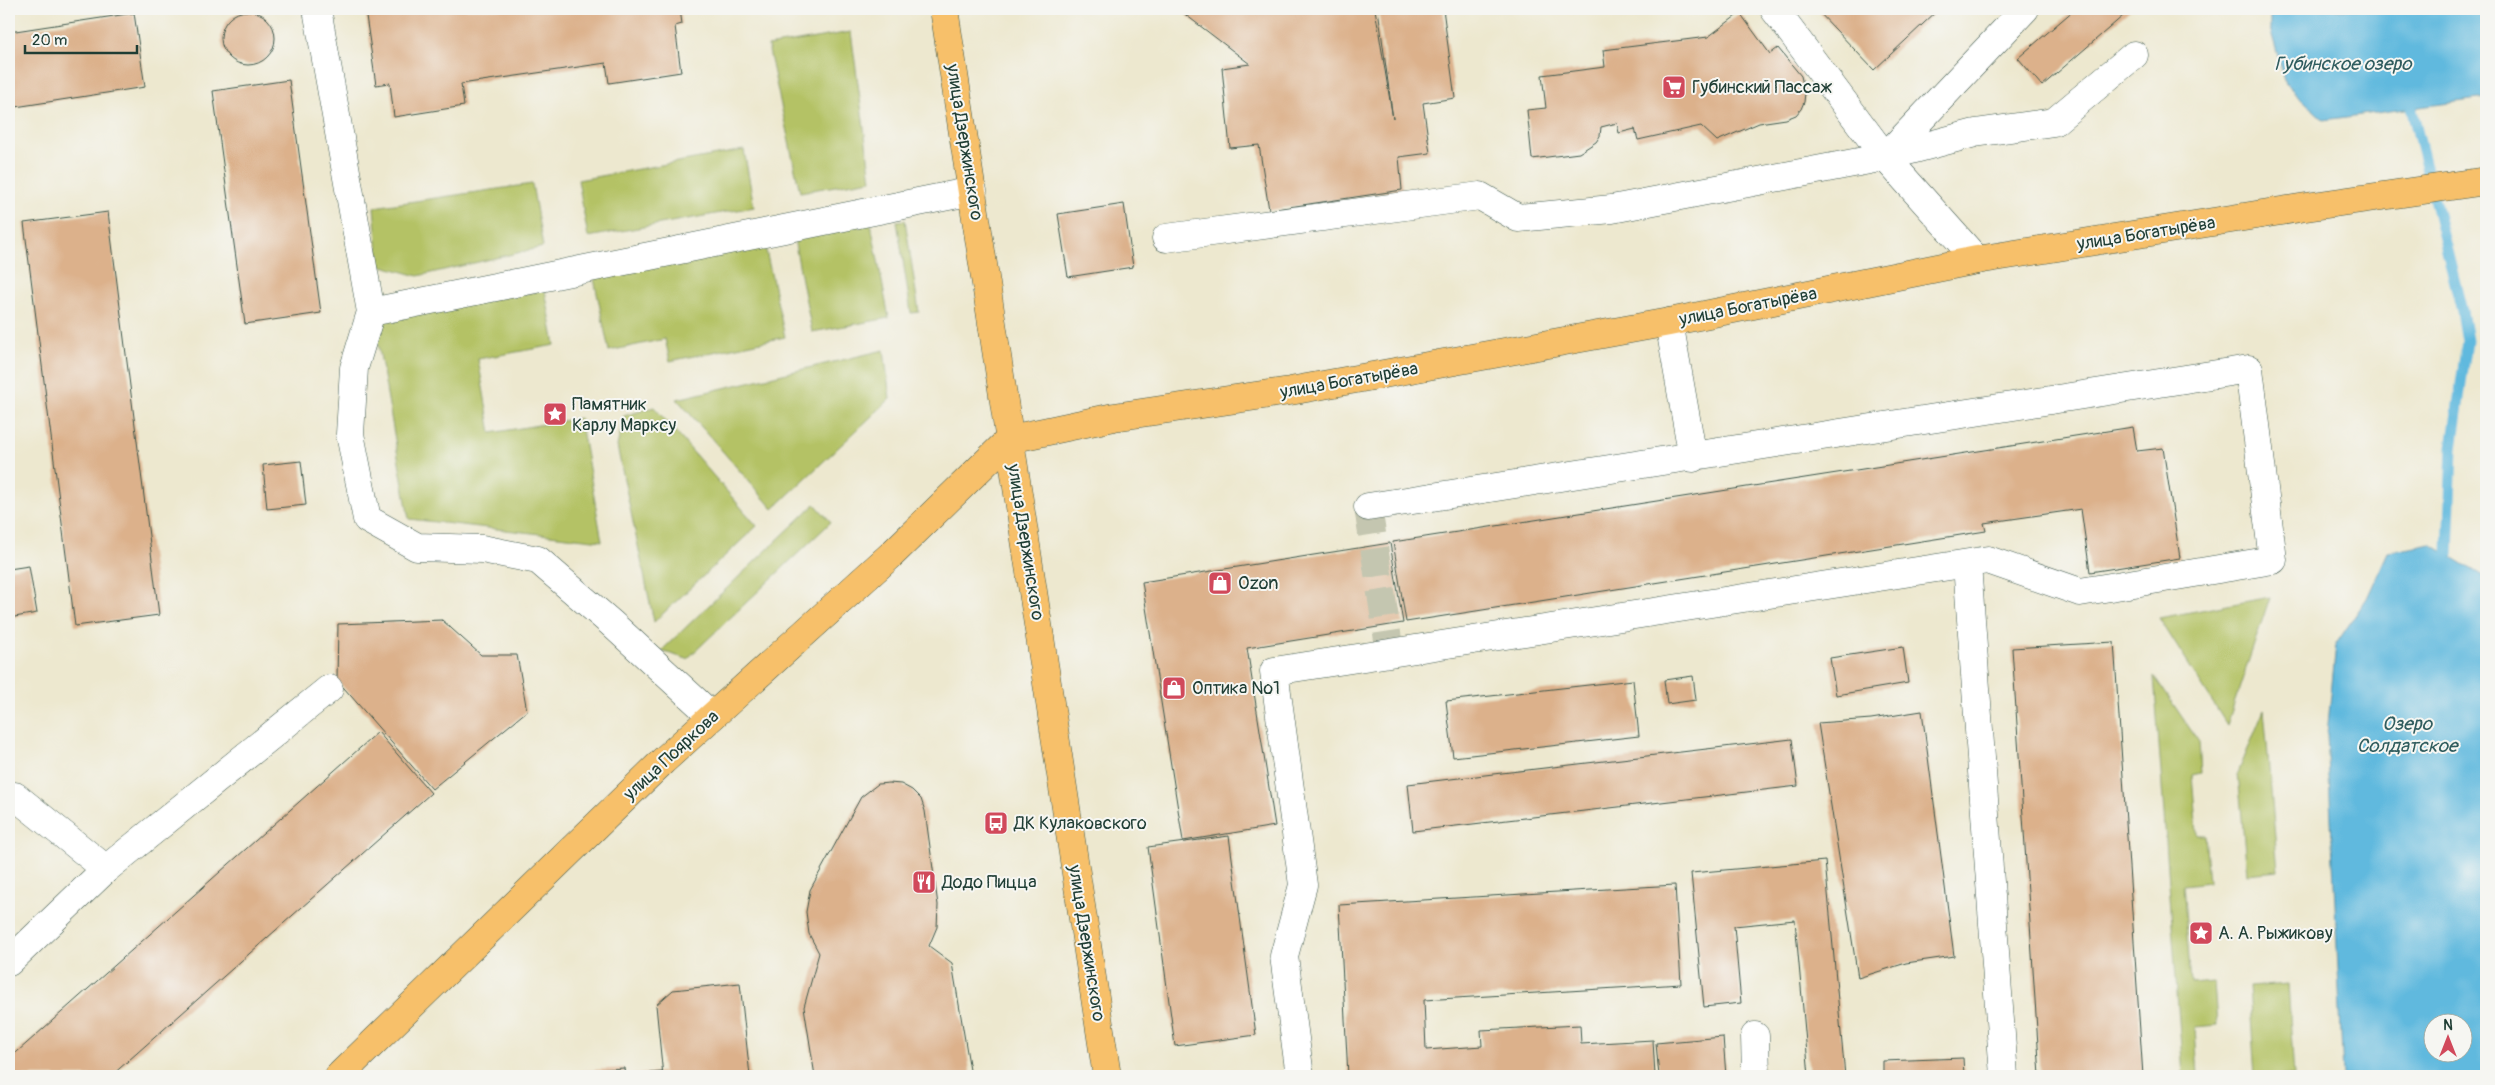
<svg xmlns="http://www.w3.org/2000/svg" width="2495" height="1085" font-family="Pangolin,sans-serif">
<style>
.green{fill:#b4c265;stroke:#6a804c}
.water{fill:#60b9de;stroke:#407b89;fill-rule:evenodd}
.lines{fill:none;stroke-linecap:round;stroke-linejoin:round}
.stream{stroke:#60b9de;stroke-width:11}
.building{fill:#dcb18b}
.minor-tunnel{stroke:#c4c6b0;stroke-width:28;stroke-dasharray:28 14;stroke-linecap:butt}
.minor-casing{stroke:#3e574b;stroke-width:29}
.major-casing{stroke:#3e574b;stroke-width:29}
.minor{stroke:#fff;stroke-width:28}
.major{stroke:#f7c06b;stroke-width:28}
.labels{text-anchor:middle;stroke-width:4;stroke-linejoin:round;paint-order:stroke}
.poi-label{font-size:18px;fill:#1f3d34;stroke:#f6f6f2;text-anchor:start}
.street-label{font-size:18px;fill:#1f3d34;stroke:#f6f6f2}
.water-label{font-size:19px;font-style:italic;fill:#2f5c5e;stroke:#f6f6f2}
</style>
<rect width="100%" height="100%" fill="#f6f6f2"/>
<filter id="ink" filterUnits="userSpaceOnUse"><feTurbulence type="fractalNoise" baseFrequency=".02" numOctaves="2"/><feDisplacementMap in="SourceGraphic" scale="10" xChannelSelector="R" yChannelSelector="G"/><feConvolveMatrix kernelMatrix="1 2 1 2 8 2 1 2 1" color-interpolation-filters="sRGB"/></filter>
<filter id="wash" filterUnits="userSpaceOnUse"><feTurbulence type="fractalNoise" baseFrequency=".0096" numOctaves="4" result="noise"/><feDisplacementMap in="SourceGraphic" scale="20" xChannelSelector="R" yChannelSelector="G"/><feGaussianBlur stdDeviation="1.12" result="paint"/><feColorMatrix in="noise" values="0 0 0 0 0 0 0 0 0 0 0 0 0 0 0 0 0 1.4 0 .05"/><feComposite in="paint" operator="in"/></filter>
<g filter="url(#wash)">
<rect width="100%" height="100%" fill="#ede8cf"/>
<g class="green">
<path d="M851,32L871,180L800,192L768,46Z"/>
<path d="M744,150L754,207L588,237L578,180Z"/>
<path d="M532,184L543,247L418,276L379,265L374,207Z"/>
<path d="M870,219L889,318L812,332L793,234Z"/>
<path d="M905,220L919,312L911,313L897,221Z"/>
<path d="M763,237L785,337L670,361L665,339L609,351L593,274Z"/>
<path d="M545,290L555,345L478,359L491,433L580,418L602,541L409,519L374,320Z"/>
<path d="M884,350L890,399L773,509L677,399Z"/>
<path d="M654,407L757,526L654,622L617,446L624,416Z"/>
<path d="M815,504L831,522L687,659L661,651Z"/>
<path d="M2270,597L2227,725L2159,618Z"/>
<path d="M2154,676L2199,742L2201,773L2192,775L2197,835H2205L2209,882L2183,885L2191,984L2214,982L2217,1025L2195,1027L2198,1076H2183Z"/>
<path d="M2264,710L2278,871L2247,874L2238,773Z"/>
<path d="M2288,984L2294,1076H2255L2249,987Z"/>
</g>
<g class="water">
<path d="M2270,9H2486V98L2324,120L2286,84L2270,28Z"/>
<path d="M2431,544L2486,578V1076H2343L2327,734L2336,644L2367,598L2388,552ZM2432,1022H2462V1052H2432Z"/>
</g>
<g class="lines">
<path class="stream" d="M2408,94L2462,311L2467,341L2452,448L2448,554"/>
</g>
<g id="blocks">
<g class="building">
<path d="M365,9H680L682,24L675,26L681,72L609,83L606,63L461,84L464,106L394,117L390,83L376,85Z"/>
<path d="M1178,9H1375L1393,119L1378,9H1443L1455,98L1423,103L1430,153L1399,157L1402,190L1269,210L1259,145L1230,148L1222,68L1250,64Z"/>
<path d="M1816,9H1939L1874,70Z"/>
<path d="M2075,9H2131L2042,86L2018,58Z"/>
<circle cx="248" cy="38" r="27"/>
<path d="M134,13L145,87L9,108V32Z"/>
<path d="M1740,13L1770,54L1778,48L1801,76L1805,93L1804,102L1801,109L1796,115L1786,119L1759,123L1717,141L1701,126L1638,140L1635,129L1619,133L1617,123L1601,127L1600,136L1596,142L1579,153L1532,159L1527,110L1546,108L1542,75L1605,67L1603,50L1708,37Z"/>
<path d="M289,80L321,313L245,324L213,91Z"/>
<path d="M1124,204L1133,267L1068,277L1058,214Z"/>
<path d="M108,212L159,615L75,626L24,223Z"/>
<path d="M2133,427L2137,451L2163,448L2180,558L2090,572L2081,509L1984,523L1986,531L1406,622L1393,542Z"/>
<path d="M301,461L306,505L267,509L263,465Z"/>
<path d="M1390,543L1403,623L1247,648L1275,826L1183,841L1142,582Z"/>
<path d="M29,566L37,613L9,618V569Z"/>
<path d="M442,620L481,655H517L527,711L432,789L337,680L338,624Z"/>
<path d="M2114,642L2143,1076H2040L2012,648Z"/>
<path d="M1903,647L1908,683L1836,695L1830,658Z"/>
<path d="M1693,676L1696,700L1667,704L1664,680Z"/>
<path d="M1633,680L1639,736L1453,757L1446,701Z"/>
<path d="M1922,711L1954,956L1906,963L1858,978L1818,723L1871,719Z"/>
<path d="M378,732L431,793L111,1076H9V1059Z"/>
<path d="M1792,739L1798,786L1413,831L1408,784Z"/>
<path d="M889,783L901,784L912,790L921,799L925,811L938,905L937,927L929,946L952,963L971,1076H815L804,1007L819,953L809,934L806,912L810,890L861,797L878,784Z"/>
<path d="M1229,836L1256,1035L1175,1046L1148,847Z"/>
<path d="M1825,861L1845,1076H1809L1795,920L1734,926L1741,1003L1704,1007L1691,873Z"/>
<path d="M1675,885L1681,984L1424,1000L1426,1050L1482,1046L1481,1030L1580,1025L1581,1044L1653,1040L1655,1076H1348L1339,905Z"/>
<path d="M740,983L750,1076H663L656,1005L673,990Z"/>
<path d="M1723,1037L1726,1076H1659L1656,1043Z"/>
<path d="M1963,1058L1964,1076H1883V1061Z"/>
<path d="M624,1068L625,1076H573L579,1071Z"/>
<path d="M662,1072V1076H628V1075Z"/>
</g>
</g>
</g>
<g filter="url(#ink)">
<use href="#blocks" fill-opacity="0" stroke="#3e574b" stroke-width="1"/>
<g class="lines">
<path class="minor-tunnel" d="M1368,507L1390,653"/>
<g class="minor-casing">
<g id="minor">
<path d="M317,9L371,312L354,368L350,434L367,519L417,547L482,549L538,560L611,623L712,716"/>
<path d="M1774,9L1885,157L1977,260"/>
<path d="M2025,9L1885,157L1975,133L2054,122L2134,55"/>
<path d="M1166,238L1480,196L1518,218L1612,209L1885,157"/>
<path d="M371,312L973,191"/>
<path d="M1669,322L1693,458"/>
<path d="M1967,564L2004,1076"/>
<path d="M9,802L15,796L106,869"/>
<path d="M9,962L106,869L329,689"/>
<path d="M1755,1036L1756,1076"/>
<path d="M1300,1076L1284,956L1303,885L1274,671L1988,560L2080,592L2273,560L2249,369L1368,507"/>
</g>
</g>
<g class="major-casing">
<g id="major">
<path d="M944,9L1107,1076"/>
<path d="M1010,439L1114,417L1290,391L1669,322L1977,260L2306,207L2486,181"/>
<path d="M339,1076L663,761L891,555L1010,439"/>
</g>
</g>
<use href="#minor" class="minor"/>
<use href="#major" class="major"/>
</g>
</g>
<defs>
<g id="supermarket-square" transform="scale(1.25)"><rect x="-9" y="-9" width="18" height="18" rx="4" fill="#d1495b" stroke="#f6f6f2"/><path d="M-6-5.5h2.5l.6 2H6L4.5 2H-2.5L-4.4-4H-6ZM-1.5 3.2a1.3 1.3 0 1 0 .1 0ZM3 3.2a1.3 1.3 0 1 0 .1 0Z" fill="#fff"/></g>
<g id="sight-square" transform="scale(1.25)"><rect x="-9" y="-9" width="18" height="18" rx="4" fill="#d1495b" stroke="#f6f6f2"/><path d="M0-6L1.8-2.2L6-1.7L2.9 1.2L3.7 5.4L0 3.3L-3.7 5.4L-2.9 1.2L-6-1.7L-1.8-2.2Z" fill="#fff"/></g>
<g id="shop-square" transform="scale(1.25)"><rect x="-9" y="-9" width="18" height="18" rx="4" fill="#d1495b" stroke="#f6f6f2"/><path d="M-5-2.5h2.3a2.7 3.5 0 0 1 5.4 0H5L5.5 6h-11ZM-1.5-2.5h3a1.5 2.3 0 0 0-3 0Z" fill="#fff"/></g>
<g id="bus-square" transform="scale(1.25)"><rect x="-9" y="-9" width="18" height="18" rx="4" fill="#d1495b" stroke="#f6f6f2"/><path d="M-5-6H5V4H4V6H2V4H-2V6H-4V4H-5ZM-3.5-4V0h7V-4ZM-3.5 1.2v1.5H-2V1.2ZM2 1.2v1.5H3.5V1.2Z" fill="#fff"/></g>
<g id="restaurant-square" transform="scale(1.25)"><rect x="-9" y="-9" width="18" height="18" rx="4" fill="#d1495b" stroke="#f6f6f2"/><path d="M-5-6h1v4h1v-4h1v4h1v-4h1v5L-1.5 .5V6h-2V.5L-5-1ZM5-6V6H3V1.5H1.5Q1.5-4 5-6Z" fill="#fff"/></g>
</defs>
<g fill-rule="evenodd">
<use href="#supermarket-square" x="1674" y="87"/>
<use href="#sight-square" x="555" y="414"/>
<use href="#shop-square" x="1220" y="583"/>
<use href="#shop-square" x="1174" y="688"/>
<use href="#bus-square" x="996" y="823"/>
<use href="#restaurant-square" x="924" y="882"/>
<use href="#sight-square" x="2201" y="933"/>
</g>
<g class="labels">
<g class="poi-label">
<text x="1692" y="93">Губинский Пассаж</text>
<text x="572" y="410">Памятник<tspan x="572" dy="21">Карлу Марксу</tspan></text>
<text x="1238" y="589">Ozon</text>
<text x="1192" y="694">Оптика №1</text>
<text x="1014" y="829">ДК Кулаковского</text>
<text x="942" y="888">Додо Пицца</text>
<text x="2218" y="939">А. А. Рыжикову</text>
</g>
<g class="street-label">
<text transform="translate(965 142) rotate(81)" y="6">улица Дзержинского</text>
<text transform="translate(2146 233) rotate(-9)" y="6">улица Богатырёва</text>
<text transform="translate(1748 306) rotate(-11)" y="6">улица Богатырёва</text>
<text transform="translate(1349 380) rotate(-10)" y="6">улица Богатырёва</text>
<text transform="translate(1026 542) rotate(81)" y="6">улица Дзержинского</text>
<text transform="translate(671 755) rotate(-43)" y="6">улица Пояркова</text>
<text transform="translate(1087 943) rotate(81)" y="6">улица Дзержинского</text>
</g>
<g class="water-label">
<text x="2343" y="70">Губинское озеро</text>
<text x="2407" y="730">Озеро<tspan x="2407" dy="22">Солдатское</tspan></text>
</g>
</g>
<rect width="2495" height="1085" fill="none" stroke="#f6f6f2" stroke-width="30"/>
<g transform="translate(2448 1038)"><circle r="24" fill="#f6f6f2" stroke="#a0aca6"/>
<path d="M0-4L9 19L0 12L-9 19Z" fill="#d1495b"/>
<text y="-8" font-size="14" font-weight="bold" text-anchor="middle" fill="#1f3d34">N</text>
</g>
<path d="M25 45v8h112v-8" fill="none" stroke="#1f3d34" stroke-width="2.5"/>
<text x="32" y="45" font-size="15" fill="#1f3d34" stroke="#f6f6f2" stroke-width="4" paint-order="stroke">20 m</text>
</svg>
